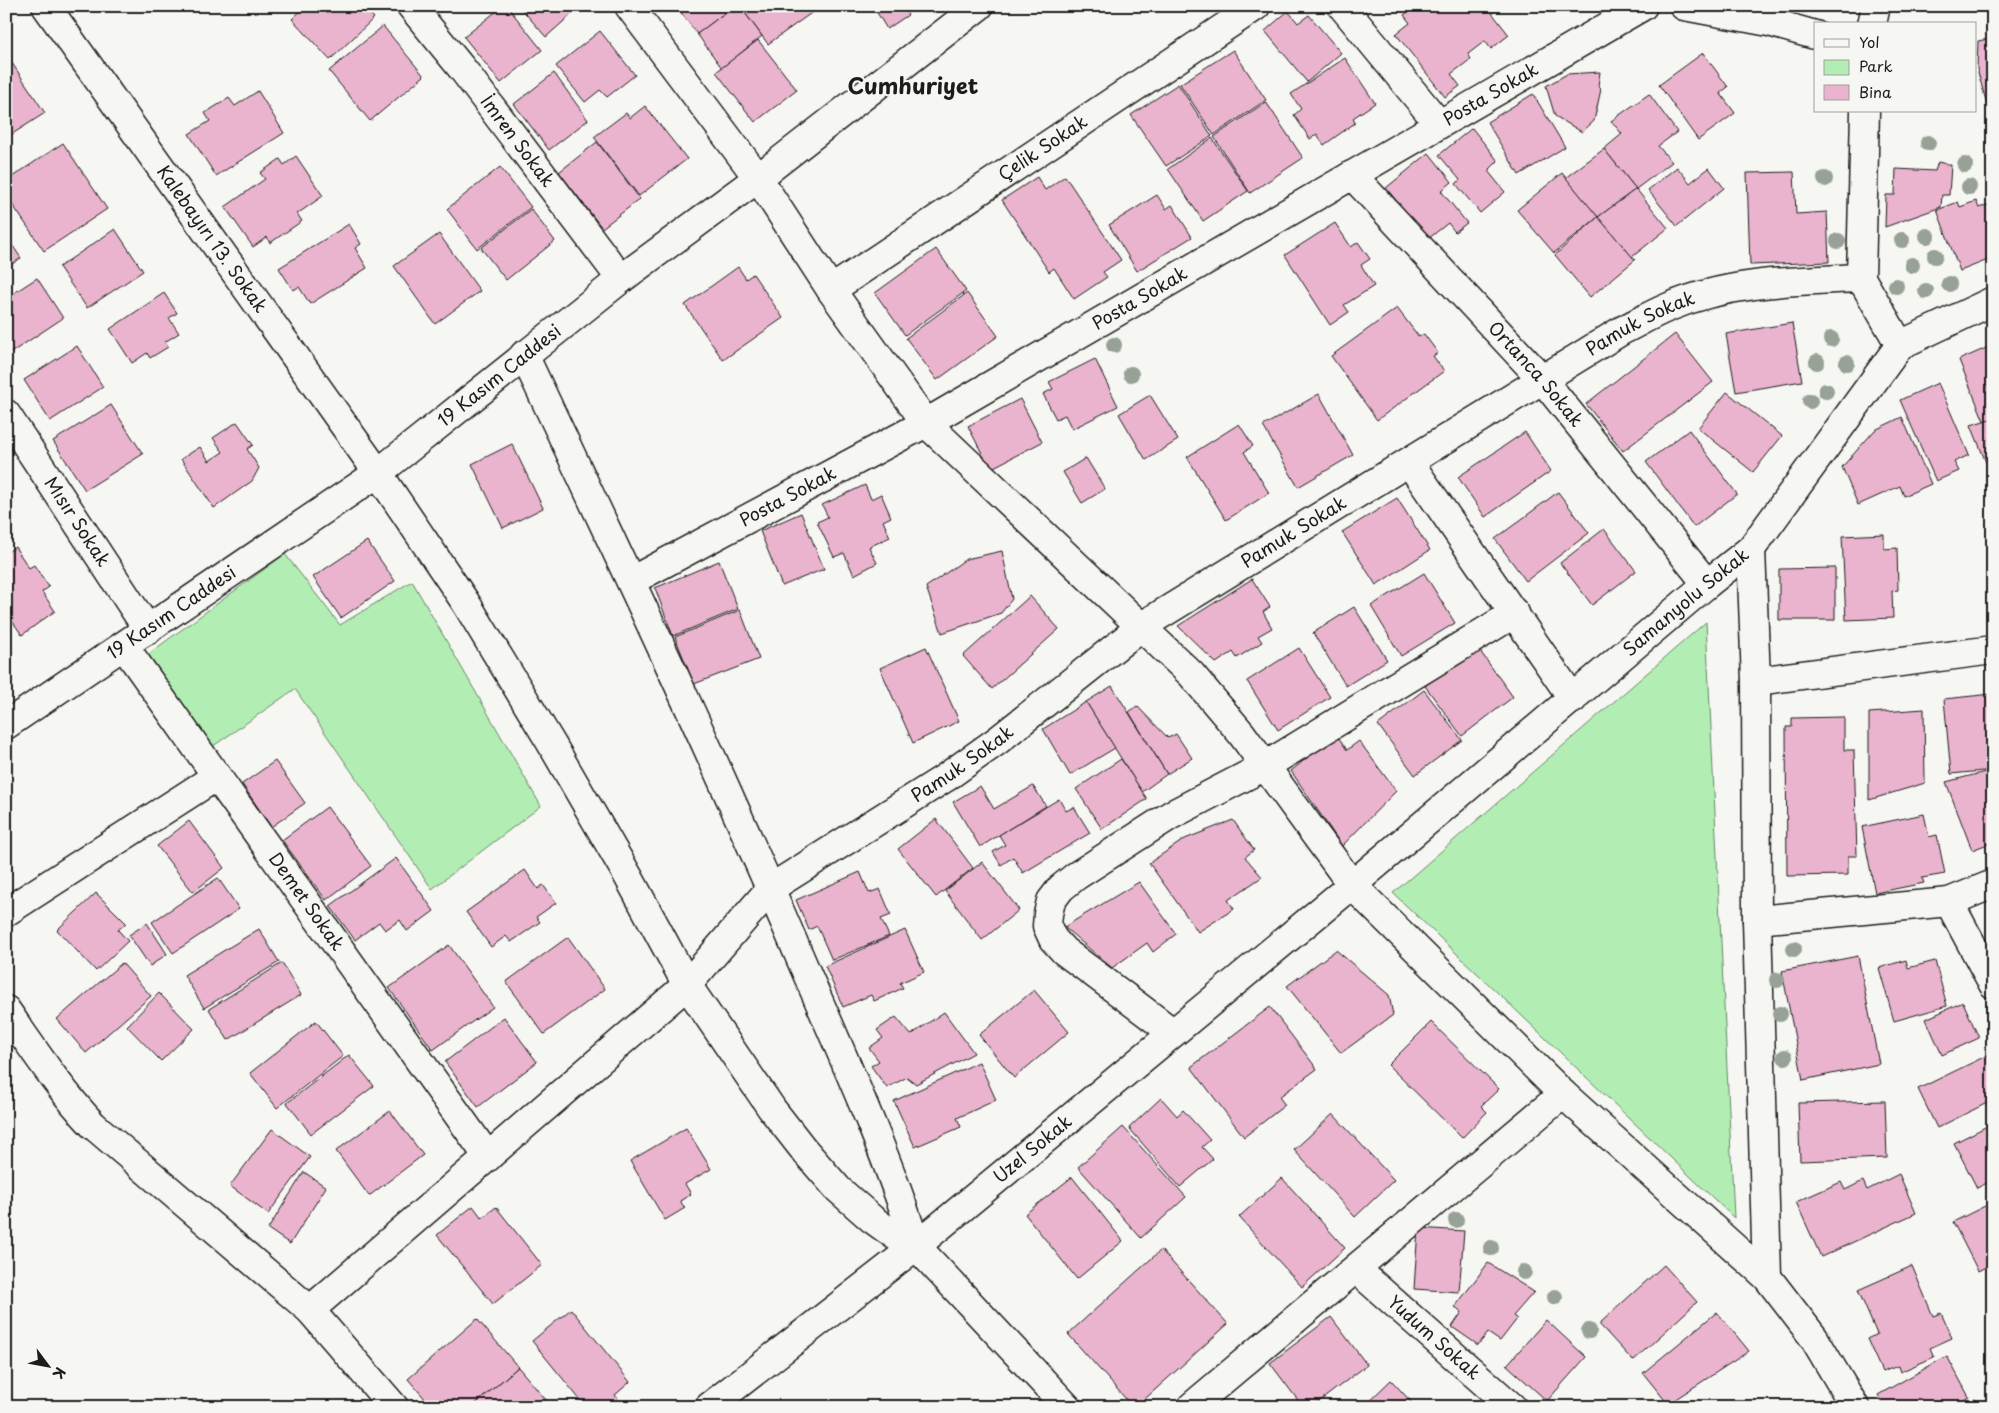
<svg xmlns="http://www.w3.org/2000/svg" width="1999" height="1413" font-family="'Playpen Sans',sans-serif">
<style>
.green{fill:#b2eeb3;stroke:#678568}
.building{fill:#eab4ce;stroke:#1c1c1c}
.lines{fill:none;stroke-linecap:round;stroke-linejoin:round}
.street-casing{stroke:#1c1c1c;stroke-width:31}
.secondary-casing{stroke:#1c1c1c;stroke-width:31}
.street{stroke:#f6f6f2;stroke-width:28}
.secondary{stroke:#f6f6f2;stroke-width:28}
.tree{fill:#97a195}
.labels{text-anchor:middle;stroke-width:4;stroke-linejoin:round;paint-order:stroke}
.street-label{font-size:18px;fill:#1c1c1c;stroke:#f6f6f2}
.district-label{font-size:22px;font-weight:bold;fill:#1c1c1c;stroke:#f6f6f2}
</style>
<rect width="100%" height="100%" fill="#f6f6f2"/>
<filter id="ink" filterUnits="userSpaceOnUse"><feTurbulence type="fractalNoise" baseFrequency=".02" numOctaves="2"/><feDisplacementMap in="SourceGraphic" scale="10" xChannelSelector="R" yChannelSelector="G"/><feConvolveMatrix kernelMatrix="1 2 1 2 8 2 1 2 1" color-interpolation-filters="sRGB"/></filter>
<g filter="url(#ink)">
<g class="green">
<path d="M285,554L340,625L412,581L541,806L432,889L295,689L209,749L147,655Z"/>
<path d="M1706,622L1734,1218L1393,893Z"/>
</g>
<g class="building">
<path d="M306,6H363L374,18L330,60L292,19Z"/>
<path d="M503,6H507L542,50L501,83L464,37Z"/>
<path d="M519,6H581L546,37Z"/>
<path d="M683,6H734L697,34L679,10Z"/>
<path d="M734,6H740L762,36L722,68L697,34Z"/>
<path d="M740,6H821L768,44Z"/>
<path d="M873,6H902L908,15L887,29Z"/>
<path d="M1415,6H1496L1498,8L1492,13L1509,35L1491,49L1485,41L1468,54L1471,59L1451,74L1460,86L1445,97L1396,34L1410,23L1404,15Z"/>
<path d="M1288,11L1298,23L1309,15L1341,53L1307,82L1265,31Z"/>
<path d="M383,26L424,76L370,121L329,71Z"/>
<path d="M600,31L635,75L607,97L600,90L585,102L556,66Z"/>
<path d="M1993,38V101L1987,104L1977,69L1978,41Z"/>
<path d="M758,40L797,90L755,122L716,72Z"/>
<path d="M1233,50L1266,100L1214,135L1180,84Z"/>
<path d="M1703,53L1728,87L1720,93L1735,113L1698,140L1659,85Z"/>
<path d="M6,54L45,113L6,138Z"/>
<path d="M1345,58L1375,103L1353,118L1355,123L1324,145L1317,134L1310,139L1294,115L1301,109L1291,94Z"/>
<path d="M1600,72L1598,86L1601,89L1594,121L1582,132L1555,116L1546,86L1567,74Z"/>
<path d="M554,73L588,120L549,150L514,104Z"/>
<path d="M1178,84L1212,136L1166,166L1131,115Z"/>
<path d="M258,91L284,133L216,176L189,134L210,121L205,113L229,98L235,106Z"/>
<path d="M1533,94L1565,147L1519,175L1487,122Z"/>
<path d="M1649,94L1677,132L1658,146L1672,162L1636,189L1604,149L1622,134L1611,121Z"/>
<path d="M1266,102L1303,158L1250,193L1214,137Z"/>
<path d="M645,106L687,159L639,196L594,137L626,113L630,118Z"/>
<path d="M1472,128L1498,161L1488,171L1505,192L1480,213L1456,184L1460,180L1439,155Z"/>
<path d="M1212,138L1248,191L1203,221L1168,169Z"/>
<path d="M597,142L640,199L602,228L559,172Z"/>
<path d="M63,143L107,209L44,251L6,195V181Z"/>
<path d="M1604,149L1636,189L1598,217L1565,178Z"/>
<path d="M1429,153L1452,182L1441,191L1467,223L1455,232L1448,223L1428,239L1386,188Z"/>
<path d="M296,156L323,196L297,214L302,221L270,243L267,237L253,247L225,207L265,179L260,173L280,159L284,165Z"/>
<path d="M1938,162L1951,165L1949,195H1942L1941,207L1885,227L1886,195H1895L1896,169L1935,171Z"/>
<path d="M500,167L531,207L477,249L447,209Z"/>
<path d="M1677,167L1690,183L1709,168L1724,188L1677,226L1648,190Z"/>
<path d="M1794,172L1796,214L1827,212L1829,262L1750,265L1747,173Z"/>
<path d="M1562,173L1598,217L1554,253L1517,210Z"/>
<path d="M1065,176L1121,260L1103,272L1107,277L1074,299L1054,268L1049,272L1002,200L1037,177L1045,190Z"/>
<path d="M1636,189L1668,228L1632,257L1598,217Z"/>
<path d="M1157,195L1166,209L1172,205L1192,237L1137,271L1109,225Z"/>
<path d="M1976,201L1979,208L1993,203V258L1960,271L1937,210L1958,202L1960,207Z"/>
<path d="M531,209L555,241L506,280L481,248Z"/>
<path d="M1598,217L1635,260L1590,297L1555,255Z"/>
<path d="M1335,223L1351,247L1358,242L1370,259L1361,265L1374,286L1344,305L1349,312L1330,325L1285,255Z"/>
<path d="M349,224L361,244L355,248L367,268L310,304L299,287L293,290L279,268Z"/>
<path d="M115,229L143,271L87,308L59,267Z"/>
<path d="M439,234L480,291L435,324L394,266Z"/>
<path d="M6,236L21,258L6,268Z"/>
<path d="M936,249L966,291L905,335L875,293Z"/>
<path d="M738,267L746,279L753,274L783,318L723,360L685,305Z"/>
<path d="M37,278L63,318L6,356V298Z"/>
<path d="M164,293L177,313L169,318L179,333L165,342L168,347L150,358L147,353L132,363L110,329Z"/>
<path d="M967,293L998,336L937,380L906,338Z"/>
<path d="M1397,308L1419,337L1424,334L1438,353L1433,356L1444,371L1377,420L1331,356Z"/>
<path d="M1792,323L1802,381L1736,392L1726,334Z"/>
<path d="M1675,334L1713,382L1623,451L1586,404Z"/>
<path d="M1993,345V418L1984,421L1959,360Z"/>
<path d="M77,346L103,387L50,421L24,380Z"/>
<path d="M1095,359L1118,406L1072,429L1065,415L1056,419L1043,394L1053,389L1049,382Z"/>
<path d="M1938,383L1969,455L1954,462L1959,471L1936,481L1900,400Z"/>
<path d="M1727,392L1782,436L1753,472L1698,428Z"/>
<path d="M1319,394L1353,455L1298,487L1263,426Z"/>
<path d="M1150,395L1178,440L1146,460L1119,414Z"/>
<path d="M1020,399L1042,442L990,469L968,426Z"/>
<path d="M111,405L143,454L85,490L53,441Z"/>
<path d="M1902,417L1931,484L1904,496L1900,486L1858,505L1842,467L1875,430Z"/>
<path d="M1993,418V475H1991L1971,425Z"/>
<path d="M237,422L253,445L247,449L259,468L252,481L214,508L181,459L200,447L209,461L223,452L213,438Z"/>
<path d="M1239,424L1253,446L1244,452L1269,493L1226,520L1187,457Z"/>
<path d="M1689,430L1737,494L1694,527L1646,462Z"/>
<path d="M1525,432L1551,471L1485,517L1458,477Z"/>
<path d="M512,444L543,508L503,528L472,464Z"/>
<path d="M1086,458L1105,489L1082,503L1063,472Z"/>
<path d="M865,485L871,499L881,494L891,517L883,521L890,537L869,547L877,563L854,575L844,553L834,557L817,522L828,517L822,505Z"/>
<path d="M1558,492L1589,533L1526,581L1495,539Z"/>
<path d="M1397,498L1430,550L1376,585L1342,532Z"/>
<path d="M801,513L824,569L782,586L760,531Z"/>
<path d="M1604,529L1636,571L1592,605L1560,563Z"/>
<path d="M1884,534V549L1897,548L1898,590L1892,591L1893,618L1846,620L1842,536Z"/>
<path d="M367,541L395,581L341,618L313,577Z"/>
<path d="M15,547L29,568L34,565L49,587L42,592L55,611L22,635L6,612V553Z"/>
<path d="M1002,551L1012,599L1001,613L942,633L926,587L966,559Z"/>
<path d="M719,561L738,609L673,636L655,588Z"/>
<path d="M1835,568V620H1779V569Z"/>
<path d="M1424,573L1455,623L1401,656L1371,606Z"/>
<path d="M1252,579L1270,607L1263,612L1272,628L1258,636L1262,642L1237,658L1233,652L1216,663L1178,626Z"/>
<path d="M1030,596L1059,629L992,689L963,656Z"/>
<path d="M1354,607L1387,660L1346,686L1313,633Z"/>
<path d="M740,610L759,659L694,684L675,637Z"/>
<path d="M926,647L959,721L913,743L880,668Z"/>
<path d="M1477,647L1513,697L1462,736L1425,686Z"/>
<path d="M1299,648L1330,697L1278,730L1247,681Z"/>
<path d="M1112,686L1167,774L1142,792L1086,702Z"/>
<path d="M1424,690L1462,740L1415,775L1378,725Z"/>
<path d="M1992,694L1993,770L1951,774L1944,699Z"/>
<path d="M1086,702L1115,748L1070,775L1043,729Z"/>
<path d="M1137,706L1168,738L1176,734L1192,758L1167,774L1129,712Z"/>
<path d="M1924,709L1925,783L1869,800V713Z"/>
<path d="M1844,717V750H1854L1857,856H1848V875L1787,876L1786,727H1792V718Z"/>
<path d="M1336,734L1347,750L1359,741L1396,791L1342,846L1291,771Z"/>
<path d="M1121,759L1147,799L1102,829L1076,789Z"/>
<path d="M275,761L305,803L271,827L242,784Z"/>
<path d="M1993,770V842L1972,850L1946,782Z"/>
<path d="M980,786L994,809L1033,786L1046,806L980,847L953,802Z"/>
<path d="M1059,799L1066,811L1074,807L1090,833L1023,873L1013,857L1001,865L993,852L1005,845L999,835Z"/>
<path d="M327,807L371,866L326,900L282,840Z"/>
<path d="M1924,814L1929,837L1937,835L1945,874L1922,878L1924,883L1875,893L1862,827Z"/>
<path d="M936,819L973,868L936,897L898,849Z"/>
<path d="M1233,820L1254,850L1245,857L1262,877L1228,900L1234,909L1198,932L1149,863L1185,839Z"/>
<path d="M189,821L224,868L193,892L157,846Z"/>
<path d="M396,858L434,911L407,931L400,920L385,930L379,922L355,940L330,906Z"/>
<path d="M982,862L1019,910L982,940L945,891Z"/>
<path d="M525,870L538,889L543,885L556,903L536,917L540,922L511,942L506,936L491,947L466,912Z"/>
<path d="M860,872L869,893L880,889L891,915L881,919L889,936L832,960L817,926L809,930L796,900Z"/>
<path d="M218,878L239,909L173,953L152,922Z"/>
<path d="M1139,882L1176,934L1153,952L1147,943L1112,968L1064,927Z"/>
<path d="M96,893L126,923L118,930L128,941L96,971L57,930Z"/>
<path d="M147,923L167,954L150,966L129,935Z"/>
<path d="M259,929L279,962L204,1008L184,975Z"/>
<path d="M905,930L924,972L900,983L903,988L874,1001L871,995L843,1007L825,966Z"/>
<path d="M568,937L605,989L544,1034L506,982Z"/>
<path d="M449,945L493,1007L433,1050L389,988Z"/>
<path d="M1336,950L1389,995L1393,1015L1341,1053L1287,986Z"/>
<path d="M1858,956L1879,1064L1803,1080L1782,971Z"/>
<path d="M1906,960L1908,968L1935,961L1947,1006L1894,1021L1879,968Z"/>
<path d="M122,963L151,996L86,1053L57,1019Z"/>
<path d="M282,963L301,995L228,1040L209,1009Z"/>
<path d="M1034,990L1069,1032L1014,1078L979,1035Z"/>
<path d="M159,993L194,1029L161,1061L127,1026Z"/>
<path d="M1963,1002L1979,1038L1942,1055L1926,1019Z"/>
<path d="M1270,1007L1317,1069L1279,1097L1285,1105L1244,1137L1191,1067Z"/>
<path d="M944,1012L974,1053L916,1084L907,1077L887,1088L871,1066L879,1061L869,1048L883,1038L877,1030L896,1017L911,1035Z"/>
<path d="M504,1017L537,1062L478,1107L445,1062Z"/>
<path d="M316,1021L343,1056L277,1108L250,1073Z"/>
<path d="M1431,1022L1499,1089L1481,1106L1487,1112L1462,1138L1388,1065Z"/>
<path d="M1990,1054L1993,1060V1100L1937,1128L1918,1089Z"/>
<path d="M349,1055L374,1086L311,1134L287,1103Z"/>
<path d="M979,1062L996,1100L957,1118L961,1127L915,1147L894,1101Z"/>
<path d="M1161,1098L1177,1116L1183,1110L1210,1140L1202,1147L1213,1159L1180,1187L1129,1128Z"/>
<path d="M1885,1101L1887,1158L1800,1161L1798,1103Z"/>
<path d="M390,1111L423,1155L369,1196L336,1151Z"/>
<path d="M1333,1114L1394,1180L1355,1217L1294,1150Z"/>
<path d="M1993,1123V1180L1977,1188L1954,1143Z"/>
<path d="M1123,1127L1186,1197L1141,1238L1078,1167Z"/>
<path d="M686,1128L711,1169L685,1184L691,1194L680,1201L685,1208L665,1220L630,1161Z"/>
<path d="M272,1129L310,1157L268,1214L230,1186Z"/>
<path d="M304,1172L326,1187L290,1244L268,1229Z"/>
<path d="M1899,1174L1916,1213L1821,1257L1796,1202L1841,1182L1845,1190L1863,1181L1867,1190Z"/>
<path d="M1072,1177L1123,1241L1077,1279L1025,1214Z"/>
<path d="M1282,1178L1345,1248L1302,1287L1239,1217Z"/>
<path d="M1993,1202V1263L1978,1271L1953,1222Z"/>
<path d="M473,1206L482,1218L496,1207L542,1265L493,1304L437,1235Z"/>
<path d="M1418,1228L1464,1231L1459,1292L1414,1289Z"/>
<path d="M1161,1250L1228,1324L1136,1407H1133L1068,1334Z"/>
<path d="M1488,1263L1534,1292L1513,1316L1517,1319L1500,1341L1488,1333L1478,1345L1452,1327L1462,1312L1455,1307Z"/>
<path d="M1664,1265L1697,1302L1633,1361L1599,1324Z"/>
<path d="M1912,1266L1933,1316L1941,1313L1952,1338L1930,1348L1934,1357L1900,1372L1898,1366L1882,1372L1867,1339L1877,1334L1858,1290Z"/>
<path d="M571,1309L630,1382L615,1395L619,1400L610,1407H586L532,1341Z"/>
<path d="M1717,1312L1749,1351L1668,1404L1643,1373Z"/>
<path d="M1331,1317L1367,1365L1312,1407H1303L1270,1363Z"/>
<path d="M477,1319L518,1367L472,1407H432L408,1379Z"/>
<path d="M1546,1320L1586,1357L1547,1401L1507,1365Z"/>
<path d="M1947,1356L1969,1397L1952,1407H1885L1878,1395Z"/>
<path d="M518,1367L552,1407H472Z"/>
<path d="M1391,1380L1416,1407H1363Z"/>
<path d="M1975,1399L1979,1407H1961Z"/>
</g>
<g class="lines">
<g class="street-casing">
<g id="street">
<path id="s1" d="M46,6L378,473L466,603L551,743L628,876L687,985L772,1109L804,1150L838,1189L872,1219L897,1237L916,1246L1067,1407"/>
<path id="s2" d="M411,6L464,71L621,279"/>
<path d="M629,6L758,178L831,290L926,423L1191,674L1241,733L1352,885L1563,1094L1767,1277L1814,1338L1855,1407"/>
<path d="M1342,6L1439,124"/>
<path d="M1684,6L1769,22L1815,35"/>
<path d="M1872,24L1876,6"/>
<path d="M1865,111L1861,278L1900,345"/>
<path id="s3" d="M1352,175L1543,380L1707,584"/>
<path id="s4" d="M831,290L1256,6"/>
<path d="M524,355C619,556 714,756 801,960C842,1055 885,1148 916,1246"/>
<path id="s5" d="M6,414L148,630"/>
<path d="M1409,462L1573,699"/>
<path d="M1751,549L1756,681L1757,920L1767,1277"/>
<path id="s6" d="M631,581L926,423L1643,6"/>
<path id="s7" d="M124,646L488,1157"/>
<path d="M1756,681L1993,650"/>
<path d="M1949,902L1993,984"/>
<path d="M6,912L217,776"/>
<path d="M1757,920L1949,902L1993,884"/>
<path d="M6,1010C34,1050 60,1090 93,1125L310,1310L394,1407"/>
<path d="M1172,1032L1064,951L1053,939L1047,926L1048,914L1051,901L1061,888L1076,876L1171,815L1265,766L1515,613"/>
<path id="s8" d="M1356,1269L1512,1407"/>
<path id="s9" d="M310,1310L687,985L771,888L945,778L997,741L1142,626L1621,331C1637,323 1652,314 1669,307C1730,281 1796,281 1861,278"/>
<path id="s10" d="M709,1407L916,1246L1352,885L1707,584L1751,549L1900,345L1993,301"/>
<path d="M1191,1407L1563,1094"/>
</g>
</g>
<g class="secondary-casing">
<g id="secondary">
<path id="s11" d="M6,725L378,473L621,279L758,178L979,6"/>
</g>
</g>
<use href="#street" class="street"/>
<use href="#secondary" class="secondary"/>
</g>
<g class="tree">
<circle cx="1928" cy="143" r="8"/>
<circle cx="1965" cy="165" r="8"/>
<circle cx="1825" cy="179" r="8"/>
<circle cx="1969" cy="187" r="8"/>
<circle cx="1927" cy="236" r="8"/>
<circle cx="1902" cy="240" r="8"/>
<circle cx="1838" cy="241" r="8"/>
<circle cx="1935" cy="256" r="8"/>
<circle cx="1912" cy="265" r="8"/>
<circle cx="1949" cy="284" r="8"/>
<circle cx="1896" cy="286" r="8"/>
<circle cx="1926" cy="291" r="8"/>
<circle cx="1831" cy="339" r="8"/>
<circle cx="1114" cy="345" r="8"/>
<circle cx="1817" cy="362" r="8"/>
<circle cx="1847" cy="363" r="8"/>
<circle cx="1131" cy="374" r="8"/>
<circle cx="1826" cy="391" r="8"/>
<circle cx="1810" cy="401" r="8"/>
<circle cx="1794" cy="949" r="8"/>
<circle cx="1777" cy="980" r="8"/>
<circle cx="1780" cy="1014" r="8"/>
<circle cx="1785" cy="1057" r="8"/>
<circle cx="1456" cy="1220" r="8"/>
<circle cx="1491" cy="1248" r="8"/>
<circle cx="1524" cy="1272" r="8"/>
<circle cx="1555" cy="1297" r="8"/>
<circle cx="1589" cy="1331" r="8"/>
</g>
</g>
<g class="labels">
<g class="street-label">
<text dy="6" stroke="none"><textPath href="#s6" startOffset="988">Posta Sokak</textPath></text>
<text dy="6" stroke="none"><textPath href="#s2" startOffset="172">İmren Sokak</textPath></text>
<text dy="6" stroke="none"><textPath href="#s4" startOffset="255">Çelik Sokak</textPath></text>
<text dy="6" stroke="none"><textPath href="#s1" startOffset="286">Kalebayırı 13. Sokak</textPath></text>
<text dy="6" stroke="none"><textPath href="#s6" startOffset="582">Posta Sokak</textPath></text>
<text dy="6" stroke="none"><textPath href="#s9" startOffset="1664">Pamuk Sokak</textPath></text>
<text dy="6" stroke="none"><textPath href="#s3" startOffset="271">Ortanca Sokak</textPath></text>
<text dy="6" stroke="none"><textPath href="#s11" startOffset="605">19 Kasım Caddesi</textPath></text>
<text dy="6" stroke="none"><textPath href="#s6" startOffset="178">Posta Sokak</textPath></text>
<text dy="6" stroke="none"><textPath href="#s5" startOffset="129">Mısır Sokak</textPath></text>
<text dy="6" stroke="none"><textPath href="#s9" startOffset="1259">Pamuk Sokak</textPath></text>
<text dy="6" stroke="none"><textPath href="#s10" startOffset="1266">Samanyolu Sokak</textPath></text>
<text dy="6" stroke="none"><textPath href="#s11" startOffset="200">19 Kasım Caddesi</textPath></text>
<text dy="6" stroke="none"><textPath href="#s9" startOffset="854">Pamuk Sokak</textPath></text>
<text dy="6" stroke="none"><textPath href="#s7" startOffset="314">Demet Sokak</textPath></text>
<text dy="6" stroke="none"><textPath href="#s10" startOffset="414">Uzel Sokak</textPath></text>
<text dy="6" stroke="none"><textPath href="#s8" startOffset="104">Yudum Sokak</textPath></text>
</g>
<g class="district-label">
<text x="913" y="94">Cumhuriyet</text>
</g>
</g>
<rect width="1999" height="1413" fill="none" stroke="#f6f6f2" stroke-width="25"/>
<rect x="12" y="12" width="1974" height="1388" fill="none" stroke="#1c1c1c" stroke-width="2" filter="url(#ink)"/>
<rect x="1814" y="22" width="162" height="90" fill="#f6f6f2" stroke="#9f9f9c"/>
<rect x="1824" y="39" width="25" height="8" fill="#f6f6f2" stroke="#9f9f9c"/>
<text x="1859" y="48" font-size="15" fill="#1c1c1c">Yol</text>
<rect x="1824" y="60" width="25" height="15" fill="#b2eeb3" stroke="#9f9f9c"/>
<text x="1859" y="72" font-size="15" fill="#1c1c1c">Park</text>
<rect x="1824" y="85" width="25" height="15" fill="#eab4ce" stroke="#9f9f9c"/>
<text x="1859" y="98" font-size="15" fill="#1c1c1c">Bina</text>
<g transform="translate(48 1366) rotate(122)" stroke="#f6f6f2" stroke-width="4" paint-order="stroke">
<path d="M0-4L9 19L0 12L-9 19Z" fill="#1c1c1c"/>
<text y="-8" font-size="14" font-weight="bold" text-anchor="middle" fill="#1c1c1c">K</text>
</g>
</svg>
